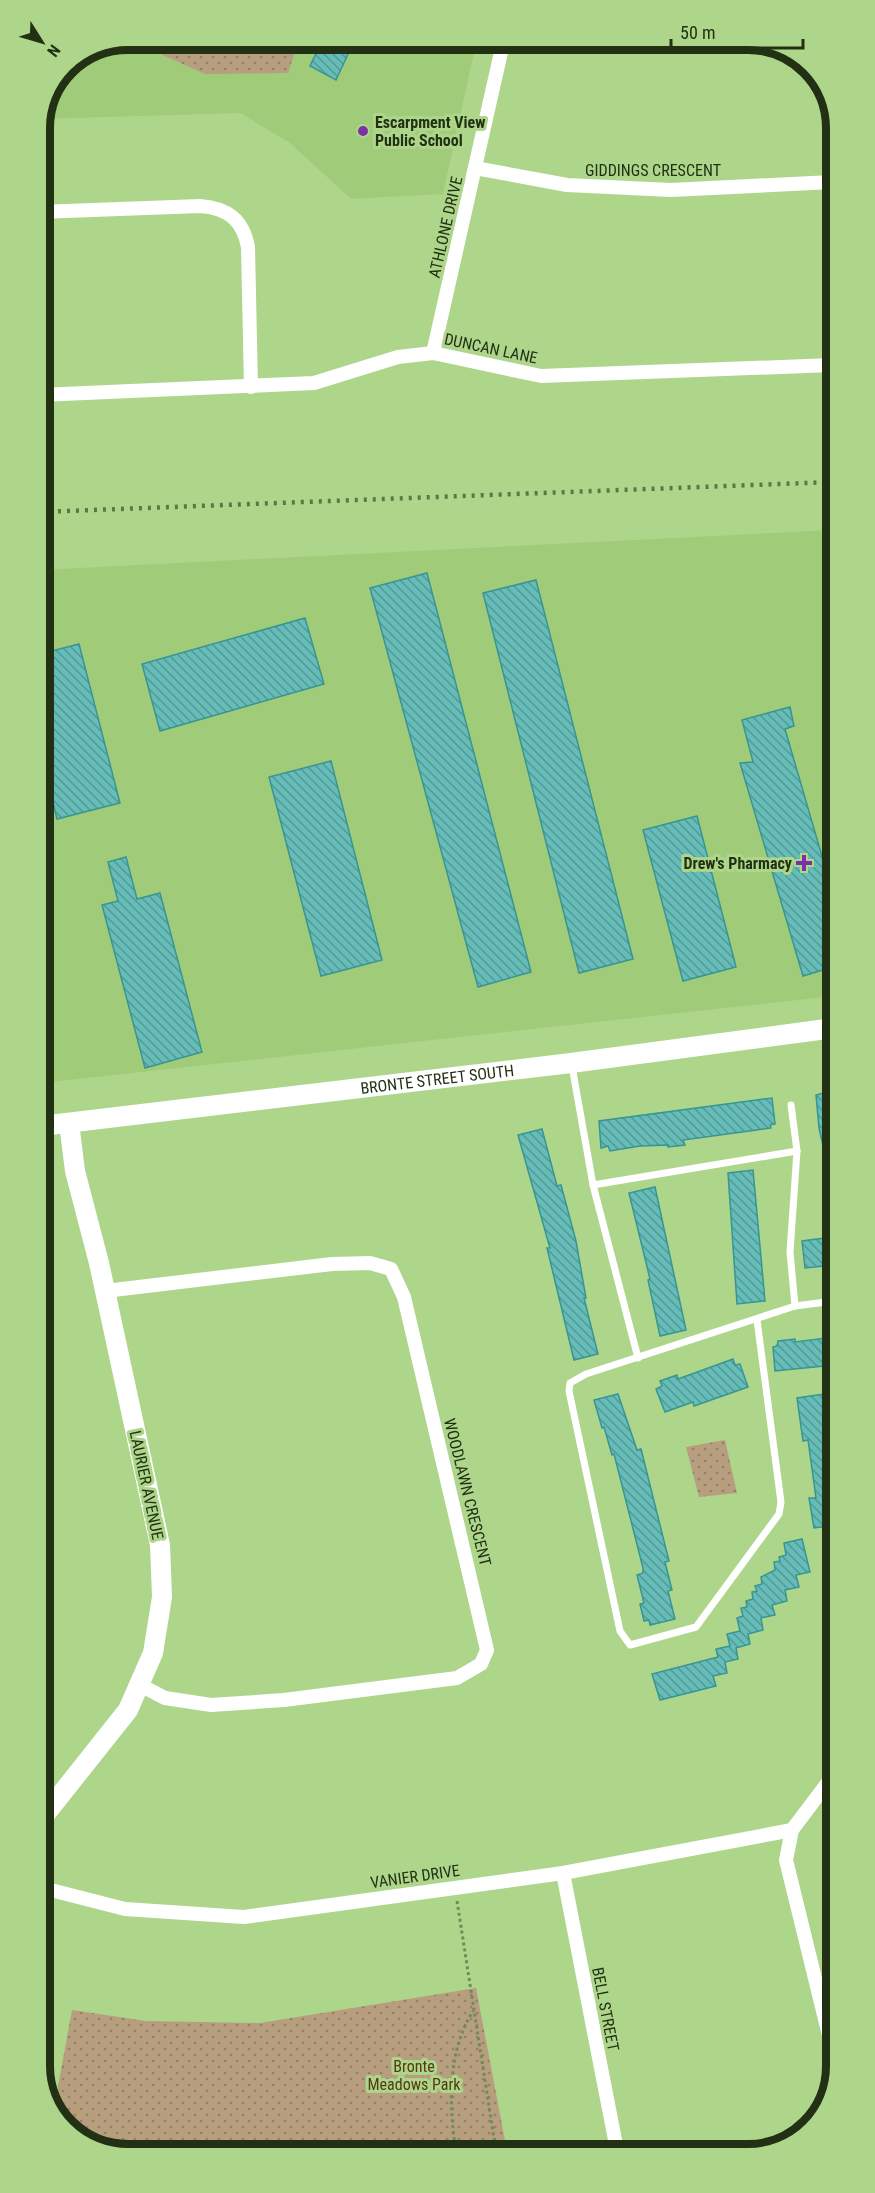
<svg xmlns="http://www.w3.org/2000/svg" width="875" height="2193" font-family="'Roboto Condensed',sans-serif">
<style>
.built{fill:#a0cc7a}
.park{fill:url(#park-dots)}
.building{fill:url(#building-back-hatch);stroke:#389592;stroke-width:1.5}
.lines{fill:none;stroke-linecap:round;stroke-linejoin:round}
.path{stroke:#6f8c55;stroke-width:3;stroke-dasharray:3 3;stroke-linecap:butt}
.lane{stroke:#fff;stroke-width:7}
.street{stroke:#fff;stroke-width:14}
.secondary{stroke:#fff;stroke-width:20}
.rail{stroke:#5c7645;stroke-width:4.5;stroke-dasharray:3 6;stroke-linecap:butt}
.poi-dot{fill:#7c31a3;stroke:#add68b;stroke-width:2}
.labels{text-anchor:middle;stroke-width:6;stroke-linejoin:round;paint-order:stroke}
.poi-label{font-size:16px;font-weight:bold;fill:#223113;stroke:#add68b;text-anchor:start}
.street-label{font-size:16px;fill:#223113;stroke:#add68b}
.park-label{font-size:16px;fill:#563910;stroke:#add68b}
.rim{fill:none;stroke:#223113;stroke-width:8}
</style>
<defs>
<pattern id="park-dots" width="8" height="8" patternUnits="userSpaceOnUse" patternTransform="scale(1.5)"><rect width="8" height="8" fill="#b79e7f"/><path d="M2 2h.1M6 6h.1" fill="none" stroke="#948167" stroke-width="1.8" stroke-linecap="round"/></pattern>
<pattern id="building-back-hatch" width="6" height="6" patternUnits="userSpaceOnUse" patternTransform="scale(1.5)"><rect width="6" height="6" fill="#65bcb8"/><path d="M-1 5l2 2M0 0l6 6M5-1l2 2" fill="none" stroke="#539994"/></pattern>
</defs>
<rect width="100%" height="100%" fill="#add68b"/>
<g class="built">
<path d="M127,39H477L443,194L351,199L290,143L240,113L41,119L65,65Z"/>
<path d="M832,530L834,996L41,1083L40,570Z"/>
</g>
<g class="park">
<path d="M127,39H299L288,73L205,74Z"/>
<path d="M725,1440L737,1493L699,1497L686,1447Z"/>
<path d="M476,1988L507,2151L121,2154L73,2136L54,2108L72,2010L146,2021L260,2023Z"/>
</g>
<g class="building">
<path d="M323,39H355L336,80L310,66Z"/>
<path d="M427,573L531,972L478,987L370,588Z"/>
<path d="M536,580L633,959L579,973L483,593Z"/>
<path d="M305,618L324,684L160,731L142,664Z"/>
<path d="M79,644L120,803L57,819L41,754L40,654Z"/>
<path d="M790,707L794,726L785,729L833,894V967L803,976L740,763L753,762L742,720Z"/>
<path d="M331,761L382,960L321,976L269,777Z"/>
<path d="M697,816L736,967L683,981L643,830Z"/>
<path d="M126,857L137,899L160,893L202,1052L145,1068L102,905L118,901L108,862Z"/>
<path d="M834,1090V1168H828L819,1128L816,1095Z"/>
<path d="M772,1098L775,1124L770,1125L771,1128L683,1140L685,1145L668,1147V1145L640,1146L610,1151L608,1146L601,1148L599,1121Z"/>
<path d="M542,1129L557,1186L561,1185L576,1241L586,1298H584L598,1354L574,1360L547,1248H550L518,1135Z"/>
<path d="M753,1170L765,1301L737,1304L728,1173Z"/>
<path d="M655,1187L686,1330L660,1336L648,1280L650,1279L629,1193Z"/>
<path d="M832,1237L834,1242V1265L805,1268L802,1241Z"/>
<path d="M834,1337V1365L775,1371L773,1347L777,1346L778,1341L795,1339V1342Z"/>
<path d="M733,1359L735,1365L740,1364L748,1387L694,1406L693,1402L665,1412L656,1389L662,1386L660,1381L677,1375L678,1379Z"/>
<path d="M618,1394L637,1450L641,1449L669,1561L665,1562L672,1590L668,1591L675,1619L650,1625L649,1620L644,1621L640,1604L644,1603L637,1575L643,1573V1568L614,1454L612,1455L604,1427L602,1428L594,1400Z"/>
<path d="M824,1394L829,1438L833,1437L835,1449V1525L814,1528L809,1498H816L808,1440L803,1441L797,1398Z"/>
<path d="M802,1539L810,1572L796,1575L799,1587L785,1590L787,1601L772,1605L775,1615L761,1618L763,1630L748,1634L750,1644L736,1648L738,1659L725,1662L727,1673L713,1676L716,1686L660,1700L652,1674L718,1657L716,1649L730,1646L727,1634L740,1631L737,1618L743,1616L741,1608L747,1607L746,1601L753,1599L752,1592L757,1591L755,1586L762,1584L761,1577L775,1570L774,1562L780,1561L779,1557L786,1555L784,1543Z"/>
</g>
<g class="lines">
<g class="path">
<path d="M457,1901L496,2151"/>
<path d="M456,2152C449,2106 447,2052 473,2011"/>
</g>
<g class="lane">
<path d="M572,1066L593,1185L638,1358"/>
<path d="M791,1105L797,1151L790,1252L795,1306"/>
<path d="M593,1185L797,1151"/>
<path d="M757,1320L781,1502L779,1514L696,1627L630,1645L620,1631L569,1391L570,1383L586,1374L795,1306L834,1301"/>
</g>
<g class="street">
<path d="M475,168L567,185L671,190L832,182"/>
<path d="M39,212L200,206C228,208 243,220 248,247L251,387"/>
<path d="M433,353L504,39"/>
<path d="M40,395L314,383L398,357L433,353L541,376L832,365"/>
<path d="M105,1291L332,1264L370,1263L391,1269L404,1297L487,1650L481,1664L457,1678L284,1700L211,1705L165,1698L140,1685"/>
<path d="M835,1773L792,1830L786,1860L836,2064"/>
<path d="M563,1873L617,2150"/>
<path d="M43,1888L125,1909L244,1917L563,1873L792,1830"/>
</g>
<g class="secondary">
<path id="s1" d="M41,1126L571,1063L834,1028"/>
<path d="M43,1817L128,1710L153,1653L162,1597L160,1545L99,1263L75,1171L69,1123"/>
</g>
<path class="rail" d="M40,512L832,482"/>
</g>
<g class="poi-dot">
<circle cx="363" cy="131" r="6"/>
<path d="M801 854h6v6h6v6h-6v6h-6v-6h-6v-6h6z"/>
</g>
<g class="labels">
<g class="poi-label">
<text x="375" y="128">Escarpment View<tspan x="375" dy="18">Public School</tspan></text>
<text x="792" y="869" text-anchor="end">Drew's Pharmacy</text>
</g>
<g class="street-label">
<text x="653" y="176">GIDDINGS CRESCENT</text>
<text transform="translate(445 227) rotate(-77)" y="6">ATHLONE DRIVE</text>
<text transform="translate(491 348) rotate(12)" y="6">DUNCAN LANE</text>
<text dy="6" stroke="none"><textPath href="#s1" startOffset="399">BRONTE STREET SOUTH</textPath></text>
<text transform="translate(147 1485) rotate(78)" y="6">LAURIER AVENUE</text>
<text transform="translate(468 1492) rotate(76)" y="6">WOODLAWN CRESCENT</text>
<text transform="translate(415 1876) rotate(-8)" y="6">VANIER DRIVE</text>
<text transform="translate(606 2009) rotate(79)" y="6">BELL STREET</text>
</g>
<g class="park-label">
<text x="414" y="2072">Bronte<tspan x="414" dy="18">Meadows Park</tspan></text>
</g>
</g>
<path d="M0 0H875V2193H0ZM128 50H748A78 78 0 0 1 826 128V2066A78 78 0 0 1 748 2144H128A78 78 0 0 1 50 2066V128A78 78 0 0 1 128 50Z" fill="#add68b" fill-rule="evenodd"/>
<path class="rim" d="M128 50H748A78 78 0 0 1 826 128V2066A78 78 0 0 1 748 2144H128A78 78 0 0 1 50 2066V128A78 78 0 0 1 128 50Z"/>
<g transform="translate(42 42) rotate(127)" stroke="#add68b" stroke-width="4.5" paint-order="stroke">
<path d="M0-4.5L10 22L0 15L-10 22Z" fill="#223113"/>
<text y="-9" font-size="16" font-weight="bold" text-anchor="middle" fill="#223113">N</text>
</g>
<path d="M671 39v9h132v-9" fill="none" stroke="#223113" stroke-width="3"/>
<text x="680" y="39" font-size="18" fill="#223113" stroke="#add68b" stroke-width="4.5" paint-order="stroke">50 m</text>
</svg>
